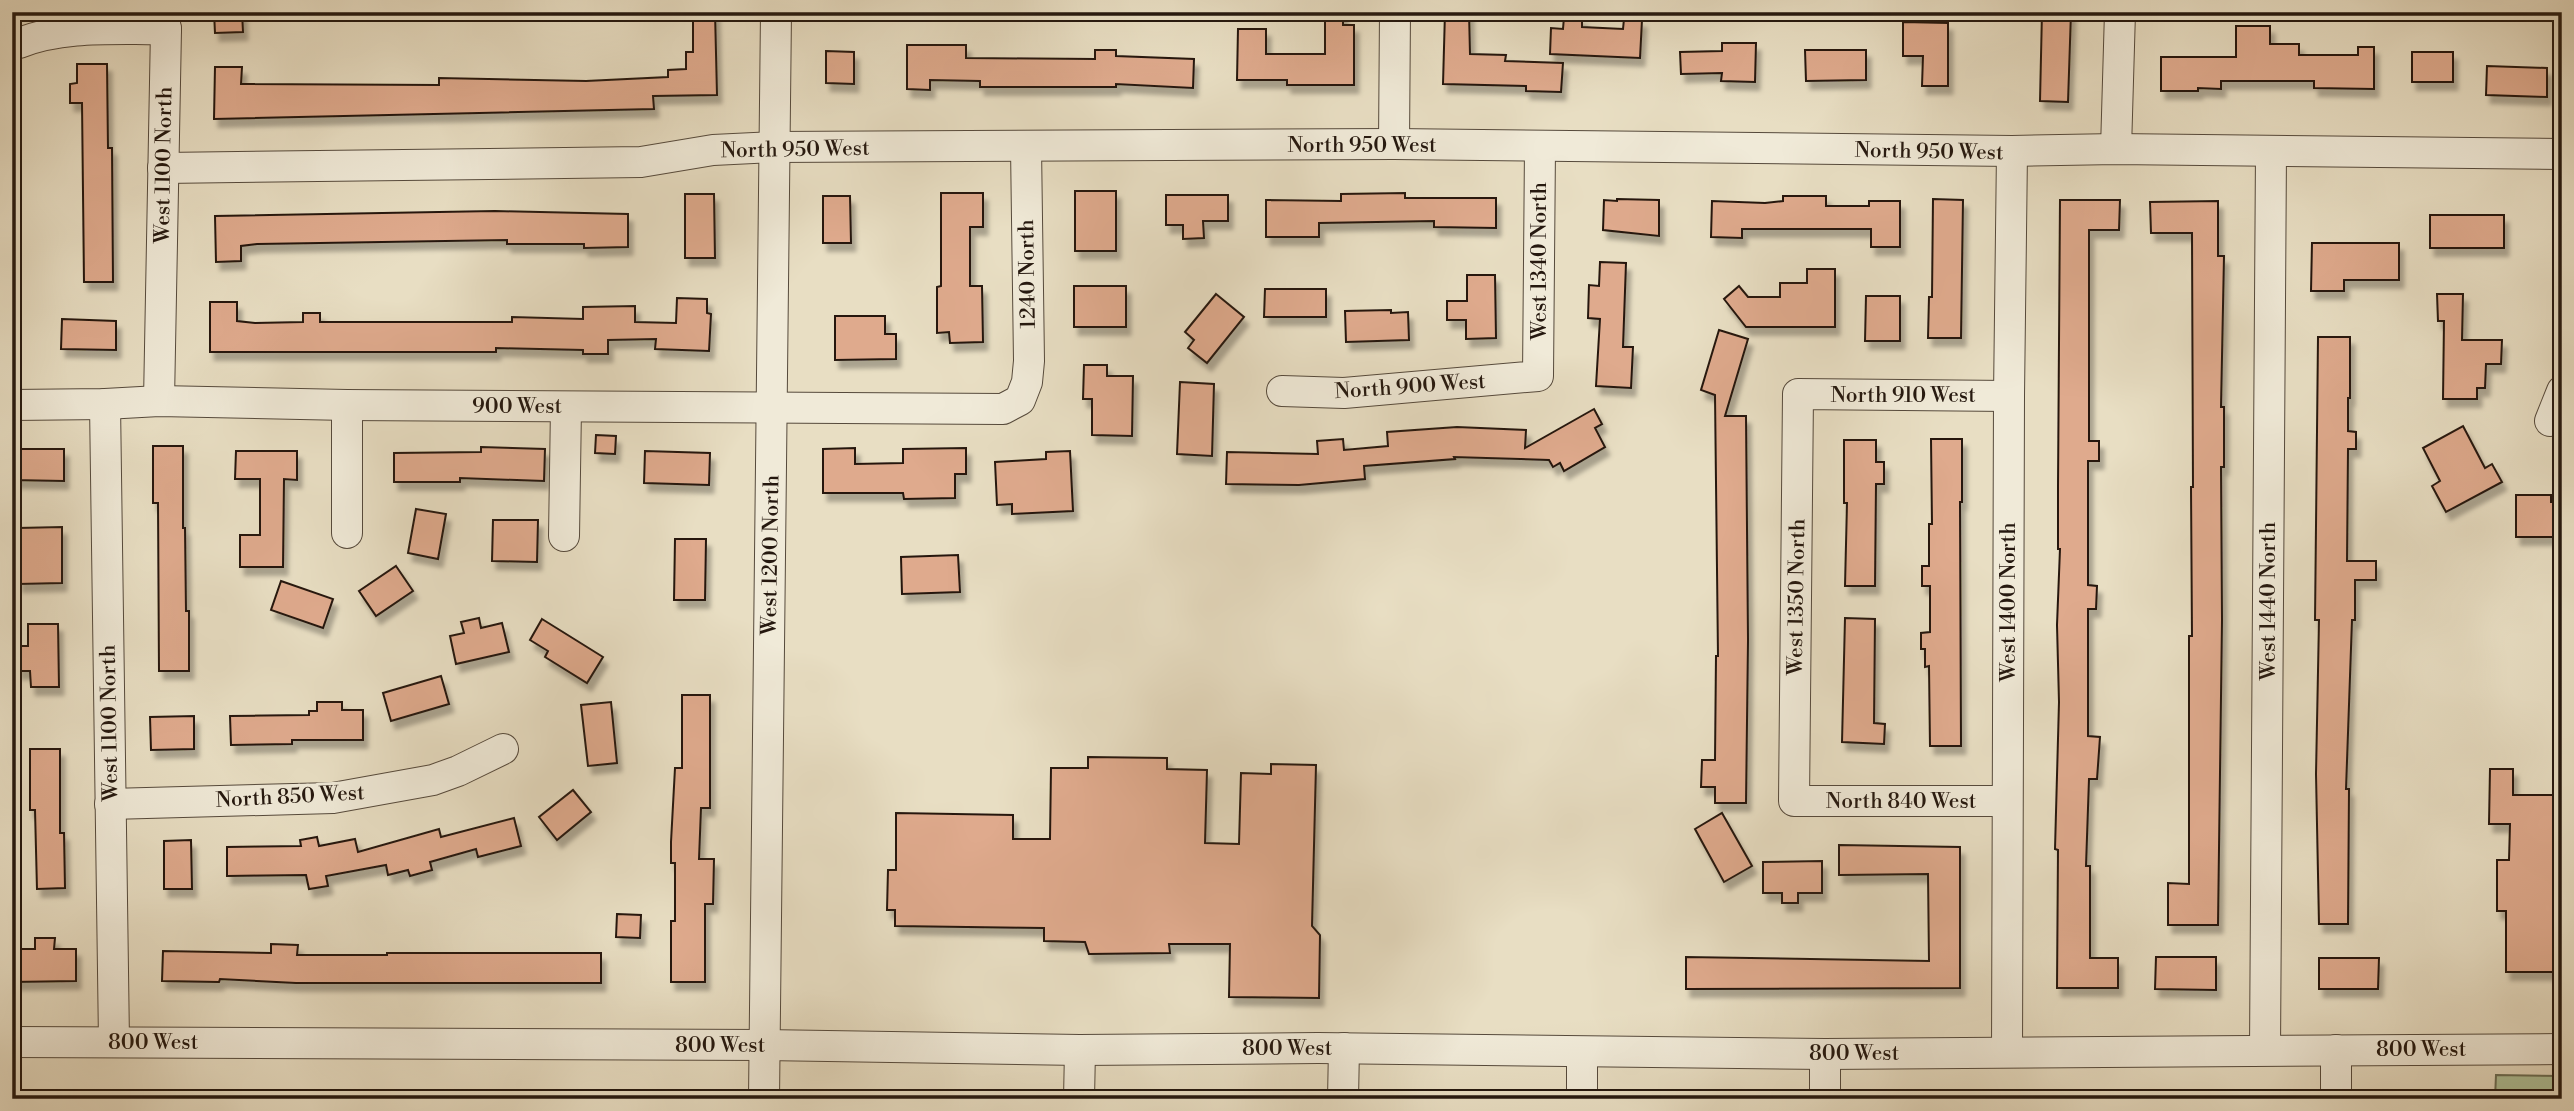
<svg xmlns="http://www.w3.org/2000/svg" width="2574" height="1111" font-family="'Libre Bodoni',serif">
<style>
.green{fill:#afc299;stroke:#6a6d54;stroke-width:2}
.building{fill:#dfaa8d;stroke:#25180f;stroke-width:2;filter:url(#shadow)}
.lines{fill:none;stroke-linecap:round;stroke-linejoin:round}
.minor-casing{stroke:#564a3c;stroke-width:32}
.minor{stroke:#f0ead8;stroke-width:30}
.labels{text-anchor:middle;stroke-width:6;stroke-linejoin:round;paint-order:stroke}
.street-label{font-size:21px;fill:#25180f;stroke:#f0ead8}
</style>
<defs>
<filter id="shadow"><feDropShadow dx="4.5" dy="8" stdDeviation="2" flood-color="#0004"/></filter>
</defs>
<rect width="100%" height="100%" fill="#e8dec3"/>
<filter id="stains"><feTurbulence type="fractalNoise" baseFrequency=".00286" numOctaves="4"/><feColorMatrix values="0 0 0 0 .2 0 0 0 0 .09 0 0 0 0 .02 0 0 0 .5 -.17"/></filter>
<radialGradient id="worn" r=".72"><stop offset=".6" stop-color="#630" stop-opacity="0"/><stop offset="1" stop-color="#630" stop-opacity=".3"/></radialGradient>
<path class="green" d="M2496,1075L2562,1076V1099H2495Z"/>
<g class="building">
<path d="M214,12H242L243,32L215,33Z"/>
<path d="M693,12H715L717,95L653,96L654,109L214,119L215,67H242L241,84L439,85V78L586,81L668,77V70L686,69V52H693Z"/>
<path d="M1325,12H1343V25H1354V85H1287V80H1237L1238,29H1266V54H1325Z"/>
<path d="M1445,12H1469L1470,54L1506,55L1505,61L1563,63L1561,92L1526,91V86L1443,84Z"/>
<path d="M2042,12H2071L2068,102L2040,101Z"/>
<path d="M1564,17L1582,18V27L1623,29L1624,19L1642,20L1640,58L1550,54L1551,28L1563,29Z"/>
<path d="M1903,22L1948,23V86H1922L1923,56H1903Z"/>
<path d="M2236,26H2270V44H2299V55H2358V47H2374V89L2314,88V81H2221V89L2198,88V91H2161V57H2236Z"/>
<path d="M1722,43H1756L1755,82L1721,81L1722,73L1681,74L1680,52L1722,51Z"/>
<path d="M907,45H966V58L1095,59V50H1116V56L1194,59L1193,88L1116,84V87H980V81L930,80V90L907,89Z"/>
<path d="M1805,50H1866V80L1806,81Z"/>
<path d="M826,51L854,52V84L826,83Z"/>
<rect x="2412" y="52" width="41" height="30"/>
<path d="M77,64H107L108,148H112L113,282H84L82,103H70V84L77,83Z"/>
<path d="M2487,66L2547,68V97L2486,95Z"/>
<rect x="1075" y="191" width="41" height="60"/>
<path d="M941,193H983V227H970V286H982L983,342L950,343L949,332L937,333V287L941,286Z"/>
<path d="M1405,193V198H1496V228L1434,227V221L1319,223V237H1266V200L1341,201V194Z"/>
<path d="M685,194H714L715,258H685Z"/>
<path d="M1166,195H1228V221H1203L1204,238L1183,239V225H1166Z"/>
<path d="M823,196H850L851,243H823Z"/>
<path d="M1783,196H1826V206H1869V201H1900V247H1871V229H1742V238L1711,237L1712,201L1765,203L1783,201Z"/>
<path d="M1617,199L1659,200V236L1603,230L1604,200L1617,201Z"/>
<path d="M1933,199L1963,200L1961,338H1928L1929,297H1932Z"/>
<path d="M2060,200H2120L2119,230H2089V441H2099V461H2088V585L2097,586L2096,609H2088V736L2100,737L2097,779H2089L2086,866H2090V958H2118V988H2057L2058,850L2055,849L2059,702L2057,625L2060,549H2058V487Z"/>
<path d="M2218,201V256H2224L2221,407H2224V467H2221L2222,620L2218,925H2168V883L2189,884V636H2192L2191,487H2193L2192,233H2151L2150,202Z"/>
<path d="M495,211L628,214V247L584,248V244H507V240L257,244L241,246V261L216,262L215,216Z"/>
<rect x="2430" y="215" width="74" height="33"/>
<path d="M2312,243H2399V280H2344V291H2311Z"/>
<path d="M1600,262L1626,263L1623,347H1633L1631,388L1596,386L1600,319L1588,318L1589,285L1599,286Z"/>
<path d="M1807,269H1835V327H1746L1724,299L1739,286L1748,297H1780V283H1807Z"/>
<path d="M1467,275H1495L1496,338L1466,339V320H1447V301H1467Z"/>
<rect x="1074" y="286" width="52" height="41"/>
<path d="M1265,289H1326V317H1264Z"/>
<path d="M1216,294L1244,317L1207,363L1188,348L1194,340L1185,332Z"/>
<path d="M2437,294H2463L2462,340H2502L2501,364H2486L2485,388H2477V399H2443L2444,321H2438Z"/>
<path d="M1866,296H1900V341H1865Z"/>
<path d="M677,298L707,299V313L711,314L709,351L655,349L656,339L608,340V354H583V350L496,348V352H210V302H237V321L255,323L303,322V313H320V322H512V317L583,319V307L635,306V322L676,323Z"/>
<path d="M1391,310V313L1408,312L1409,340L1346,342L1345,311Z"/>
<path d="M835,316H885V334H896V359L835,360Z"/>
<path d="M62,319L116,321V350L61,349Z"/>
<path d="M1719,330L1748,339L1725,416H1746L1748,640L1746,803H1715V787H1701L1702,760H1715L1716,656H1718L1715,395L1701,390Z"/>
<path d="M2318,337H2350V398H2348V431L2356,432V449H2348L2347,561H2376V580H2355V620H2352L2346,789H2349L2348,924H2319L2316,774L2319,620H2315Z"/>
<path d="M1084,365H1107V376H1133L1132,436L1092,435V399H1083Z"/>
<path d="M1180,382L1214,384L1212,456L1177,454Z"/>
<path d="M1594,409L1602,424L1595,428L1605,447L1564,471L1560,463L1553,467L1549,460L1454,457L1455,459L1364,466L1365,479L1299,485L1226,484L1227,452L1318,454L1317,441L1343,439L1344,450L1388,446L1387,432L1457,427L1526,430L1525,448Z"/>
<path d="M2463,426L2485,468L2492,464L2502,482L2446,512L2432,486L2440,481L2423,448Z"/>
<path d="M596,435L616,436L615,454L595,453Z"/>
<path d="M1931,439H1962V502H1960L1961,746H1930L1929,666L1925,667V649H1921V633L1930,632V586H1922V566H1929V524H1932Z"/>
<path d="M1844,440H1876V462H1884V484H1876L1875,586H1845L1847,503H1844Z"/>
<path d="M153,446H183V528H185L186,611H189V671H159L158,503H153Z"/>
<path d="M481,447L545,449L544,481L460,478V482H394V453L481,452Z"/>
<path d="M855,448V464L903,463V449L966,448V474H955V498L904,499L903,493H823V449Z"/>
<path d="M12,449H64V481L12,480Z"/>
<path d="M236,451H297V480L284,479L283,567H240V535H260V479H235Z"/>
<path d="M645,451L710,453L709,485L644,483Z"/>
<path d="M1070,451L1073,511L1012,514V504L997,505L995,462L1046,459V452Z"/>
<path d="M2516,495H2551V502H2562V537H2516Z"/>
<path d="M416,509L446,514L438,559L408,553Z"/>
<path d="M493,520H538L537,562L492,561Z"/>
<path d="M62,527V583L18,584V528Z"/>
<path d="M675,539H706L705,600H674Z"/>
<path d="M958,555L960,592L902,594L901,557Z"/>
<path d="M396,566L413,591L376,616L359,591Z"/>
<path d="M281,581L333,599L323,628L271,610Z"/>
<path d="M479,618L481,628L502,623L509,652L456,664L450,636L464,633L461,622Z"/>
<path d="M1845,618L1875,619L1874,723L1885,724L1884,744L1842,742Z"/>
<path d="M542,619L603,657L587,683L545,657L548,651L530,640Z"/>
<path d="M28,624H58L59,687H31L30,671H17L16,646H28Z"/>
<path d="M441,676L449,704L391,721L383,693Z"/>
<path d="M682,695H710V808H701L699,859H714L713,904H705V982H671V921H675V863H671V842L675,768H682Z"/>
<path d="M317,702H342V710H363V740H292V744L231,745L230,716L309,715V711H317Z"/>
<path d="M611,702L617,763L588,766L581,705Z"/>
<path d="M194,716V749L151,750L150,717Z"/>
<path d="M30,749H60V833H64L65,888L37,889L35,810H30Z"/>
<path d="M1088,757L1167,758V769L1207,770L1205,843L1239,844L1241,773L1271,774V764L1316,765L1312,926L1320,935L1319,998L1229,997L1230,944H1169L1170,953L1089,954L1085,942L1044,941V928L895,926V910H887L888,870H896V813L1013,815V839H1050L1051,768H1088Z"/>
<path d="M2490,769H2513V795H2562V972H2506V911H2497V860H2509L2510,824H2489Z"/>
<path d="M573,790L591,812L557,840L539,817Z"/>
<path d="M1722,813L1752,866L1724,882L1695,829Z"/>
<path d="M514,818L521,846L478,857L476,849L430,862L432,870L410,876L408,870L388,875L386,865L326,876L328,886L309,889L306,875L227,876V847L301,846L300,840L317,837L319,846L355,839L358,852L439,829L441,837Z"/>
<path d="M191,840L192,889H164V841Z"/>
<path d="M1839,845L1960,847V988L1686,989V957L1929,961L1928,874L1839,875Z"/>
<path d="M1822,861V893H1798V903H1782V893H1763V862Z"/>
<path d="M617,914L641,915L640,938L616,937Z"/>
<path d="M35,938H55L54,949H76V981L12,982V949H35Z"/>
<path d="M271,944L298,945L297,955H387V953H601V983H296L220,979L219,982L162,981L163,951L271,953Z"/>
<path d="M2156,957H2216V990L2155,989Z"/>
<path d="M2319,958H2379L2378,989H2319Z"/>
</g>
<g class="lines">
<g class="minor-casing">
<g id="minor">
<path d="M19,43C65,25 117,30 166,29"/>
<path d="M1394,144L1395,12"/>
<path d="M2116,149L2120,12"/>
<path d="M163,168L641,162L713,150L774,147L1394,144L2012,151L2116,149L2562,154"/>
<path d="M1282,391L1344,393L1538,376L1540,147"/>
<path d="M159,401L166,29L163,12"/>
<path d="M105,404L114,1042"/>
<path d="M12,405L105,404L159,401L347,405L1003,409L1020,400L1027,382L1029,361L1026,147"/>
<path d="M2550,421L2562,391"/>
<path d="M347,533V405"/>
<path d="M564,536L566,407"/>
<path d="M2007,801H1794L1798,394L2009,396"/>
<path d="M110,804L333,798L433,780L458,771L503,749"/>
<path d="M12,1042L764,1045L1080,1050L1318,1048L1825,1054L2562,1049"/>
<path d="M2265,1050L2271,151"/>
<path d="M2007,1052L2009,396L2012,151"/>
<path d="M764,1099L776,12"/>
<path d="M1079,1099L1080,1050"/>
<path d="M1343,1099L1344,1048"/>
<path d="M1582,1099V1052"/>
<path d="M1825,1099V1054"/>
<path d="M2336,1099V1050"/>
</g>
</g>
<use href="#minor" class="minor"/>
</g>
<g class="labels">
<g class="street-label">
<text x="1362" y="152">North 950 West</text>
<text transform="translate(795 149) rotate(-1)" y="7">North 950 West</text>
<text transform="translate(1929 151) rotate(1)" y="7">North 950 West</text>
<text transform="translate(163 165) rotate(-89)" y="7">West 1100 North</text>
<text transform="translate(1539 261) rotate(-90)" y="7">West 1340 North</text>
<text transform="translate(1027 274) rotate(-91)" y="7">1240 North</text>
<text transform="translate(1410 386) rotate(-4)" y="7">North 900 West</text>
<text x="1903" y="402">North 910 West</text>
<text x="517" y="413">900 West</text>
<text transform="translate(770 555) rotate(-89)" y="7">West 1200 North</text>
<text transform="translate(1796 597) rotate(-89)" y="7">West 1350 North</text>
<text transform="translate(2268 601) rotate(-90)" y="7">West 1440 North</text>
<text transform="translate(2008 602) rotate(-90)" y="7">West 1400 North</text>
<text transform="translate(109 723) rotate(-91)" y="7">West 1100 North</text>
<text transform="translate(290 796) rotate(-3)" y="7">North 850 West</text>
<text x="1901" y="808">North 840 West</text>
<text x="153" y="1049">800 West</text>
<text x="720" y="1052">800 West</text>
<text x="1287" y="1055">800 West</text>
<text x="2421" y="1056">800 West</text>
<text x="1854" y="1060">800 West</text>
</g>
</g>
<rect width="2574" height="1111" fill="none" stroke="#e8dec3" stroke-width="42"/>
<rect x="14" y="14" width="2546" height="1083" fill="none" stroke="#25180f" stroke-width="3.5"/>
<rect x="21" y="21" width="2532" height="1069" fill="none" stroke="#25180f" stroke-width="2"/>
<rect width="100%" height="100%" filter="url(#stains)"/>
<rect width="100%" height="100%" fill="url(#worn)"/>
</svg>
